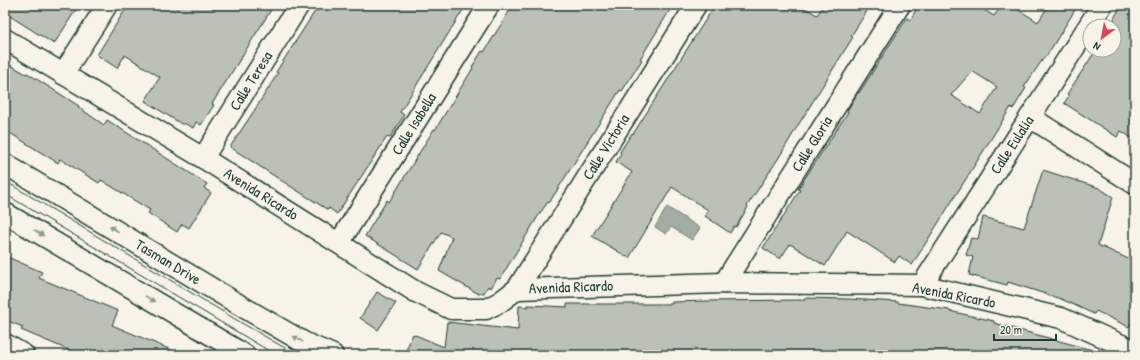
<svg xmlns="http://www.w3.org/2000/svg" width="1140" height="360" font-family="'Patrick Hand',sans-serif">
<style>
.water{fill:#a4ada3;stroke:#6f8077}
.building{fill:#bbc1b6;stroke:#1f3d34;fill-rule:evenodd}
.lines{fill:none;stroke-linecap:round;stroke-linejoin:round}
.minor-casing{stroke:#1f3d34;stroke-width:23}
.minor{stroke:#f7f3e8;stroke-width:20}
.tram{stroke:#1f3d34;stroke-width:1}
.oneway{fill:#8b988e}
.labels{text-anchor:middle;stroke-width:3.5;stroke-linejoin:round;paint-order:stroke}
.street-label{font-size:15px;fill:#1f3d34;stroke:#f7f3e8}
</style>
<rect width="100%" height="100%" fill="#f7f3e8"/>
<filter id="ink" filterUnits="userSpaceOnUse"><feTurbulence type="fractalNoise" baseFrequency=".025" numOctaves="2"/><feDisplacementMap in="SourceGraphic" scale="8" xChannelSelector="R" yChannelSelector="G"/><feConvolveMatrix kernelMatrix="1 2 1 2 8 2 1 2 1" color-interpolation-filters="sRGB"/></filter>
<g filter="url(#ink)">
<path class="water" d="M667,207L700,228L692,240L671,227L666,234L655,227Z"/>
<g class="building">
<path d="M5,5H79L54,44L5,13Z"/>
<path d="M128,5H274L217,96L212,104L214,105L201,125L196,122L193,128L184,123L183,125L145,101L160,77L125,55L117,68L97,55Z"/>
<path d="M319,5H466L400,112L404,115L390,138L387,137L337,214L329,208L328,210L279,179L230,147L254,111L278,73L276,72Z"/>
<path d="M513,5H673L640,59L642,60L622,91L620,90L549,203L548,202L540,213L500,279L497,278L491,288L488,286L484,293H477L439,271L452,237L441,232L418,269L365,236L387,200L389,202L434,129L435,130L473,68L472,67L482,51L484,52L489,44Z"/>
<path d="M715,5H800L817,15L824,5H871L851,36L853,37L797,127L778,159L747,206L748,207L736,227L734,226L730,233L705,216L708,210L672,187L629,258L592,236L632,172L616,162L621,153L620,152L632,133L633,134Z"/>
<path d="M919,5H976L994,16L1002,5H1011L1038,22L1049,5H1078L1046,57L1045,56L1024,87L1026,88L1013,109L1011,107L912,265L899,256L895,262L847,231L825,266L790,244L780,259L763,248L800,190L798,189L848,112L847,111L858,92L859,93L907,18L910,20ZM972,71L997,87L980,114L951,95Z"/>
<path d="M1122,5H1135V140L1121,131L1117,137L1064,103L1069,96L1067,94L1096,50H1114V18Z"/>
<path d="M5,62L26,74L27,73L79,106L78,107L104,125L107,120L207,184L204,188L211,193L189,228L182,224L177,232L148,213L150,210L101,180L99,183L60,159L58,163L5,130Z"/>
<path d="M1043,170L1099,188L1113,197L1098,245L1135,262V316L1129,327L1096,311L1094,314L1061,299L1008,282L1007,285L969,275L973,257L966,255L971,238L978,239L983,217L1024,228Z"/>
<path d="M5,256L42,272L39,278L118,311L112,325L183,355H70L71,351L21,330L23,327L5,320Z"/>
<path d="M377,292L396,303L378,330L360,318Z"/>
<path d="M804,298L848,299L898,302V303L949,310V311L994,321V323L1092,350L1091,355H862L751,353V355H404L413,334L444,347L447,322L518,330L519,306L528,307V305L567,307V304H672V302L707,301L804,300Z"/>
</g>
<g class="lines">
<g class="minor-casing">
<g id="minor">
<path d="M5,39L203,158L416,292L451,309H486L500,302L517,289L724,283L922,285L1061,318L1135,351"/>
<path d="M63,74L107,5"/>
<path d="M1030,117L1135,184"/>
<path d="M203,158L299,5"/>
<path d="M5,164L243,307L305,343L333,355"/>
<path d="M5,213L245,355"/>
<path d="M339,243L489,5"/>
<path d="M724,283L900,5"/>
<path d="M922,285L1102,5"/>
<path d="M517,289L696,5"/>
<path d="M5,344L24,355"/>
</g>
</g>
<use href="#minor" class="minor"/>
<g class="tram">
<path d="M5,181L240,322L297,355"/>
<path d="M5,194L276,355"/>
</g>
</g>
<defs><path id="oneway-solid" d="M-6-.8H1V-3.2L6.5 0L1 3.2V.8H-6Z"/></defs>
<g class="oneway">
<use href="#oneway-solid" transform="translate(114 229) rotate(-149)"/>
<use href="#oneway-solid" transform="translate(39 233) rotate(31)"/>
<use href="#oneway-solid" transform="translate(150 299) rotate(31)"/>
<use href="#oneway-solid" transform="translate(298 339) rotate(-150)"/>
</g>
</g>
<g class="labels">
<g class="street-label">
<text transform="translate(251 81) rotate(-58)" y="5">Calle Teresa</text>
<text transform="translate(414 124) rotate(-58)" y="5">Calle Isabella</text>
<text transform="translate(812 144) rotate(-58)" y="5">Calle Gloria</text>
<text transform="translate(1012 145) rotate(-57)" y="5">Calle Eulalia</text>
<text transform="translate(606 147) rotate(-58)" y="5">Calle Victoria</text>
<text transform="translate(261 194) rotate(32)" y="5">Avenida Ricardo</text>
<text transform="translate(168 262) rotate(31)" y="5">Tasman Drive</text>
<text transform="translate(571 287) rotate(-2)" y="5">Avenida Ricardo</text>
<text transform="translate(954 295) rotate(11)" y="5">Avenida Ricardo</text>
</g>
</g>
<rect width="1140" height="360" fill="none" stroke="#f7f3e8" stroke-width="20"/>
<rect x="10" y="10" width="1120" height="340" fill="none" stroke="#1f3d34" stroke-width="1.5" filter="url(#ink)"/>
<g transform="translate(1102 38) rotate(212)"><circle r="19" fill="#f7f3e8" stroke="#a1aaa0"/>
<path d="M0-3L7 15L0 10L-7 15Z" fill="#d1495b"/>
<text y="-6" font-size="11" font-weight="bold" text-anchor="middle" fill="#1f3d34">N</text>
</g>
<path d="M994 334v6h62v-6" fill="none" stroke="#1f3d34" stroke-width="2"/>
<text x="1000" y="334" font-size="12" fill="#1f3d34" stroke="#f7f3e8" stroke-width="3" paint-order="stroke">20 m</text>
</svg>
